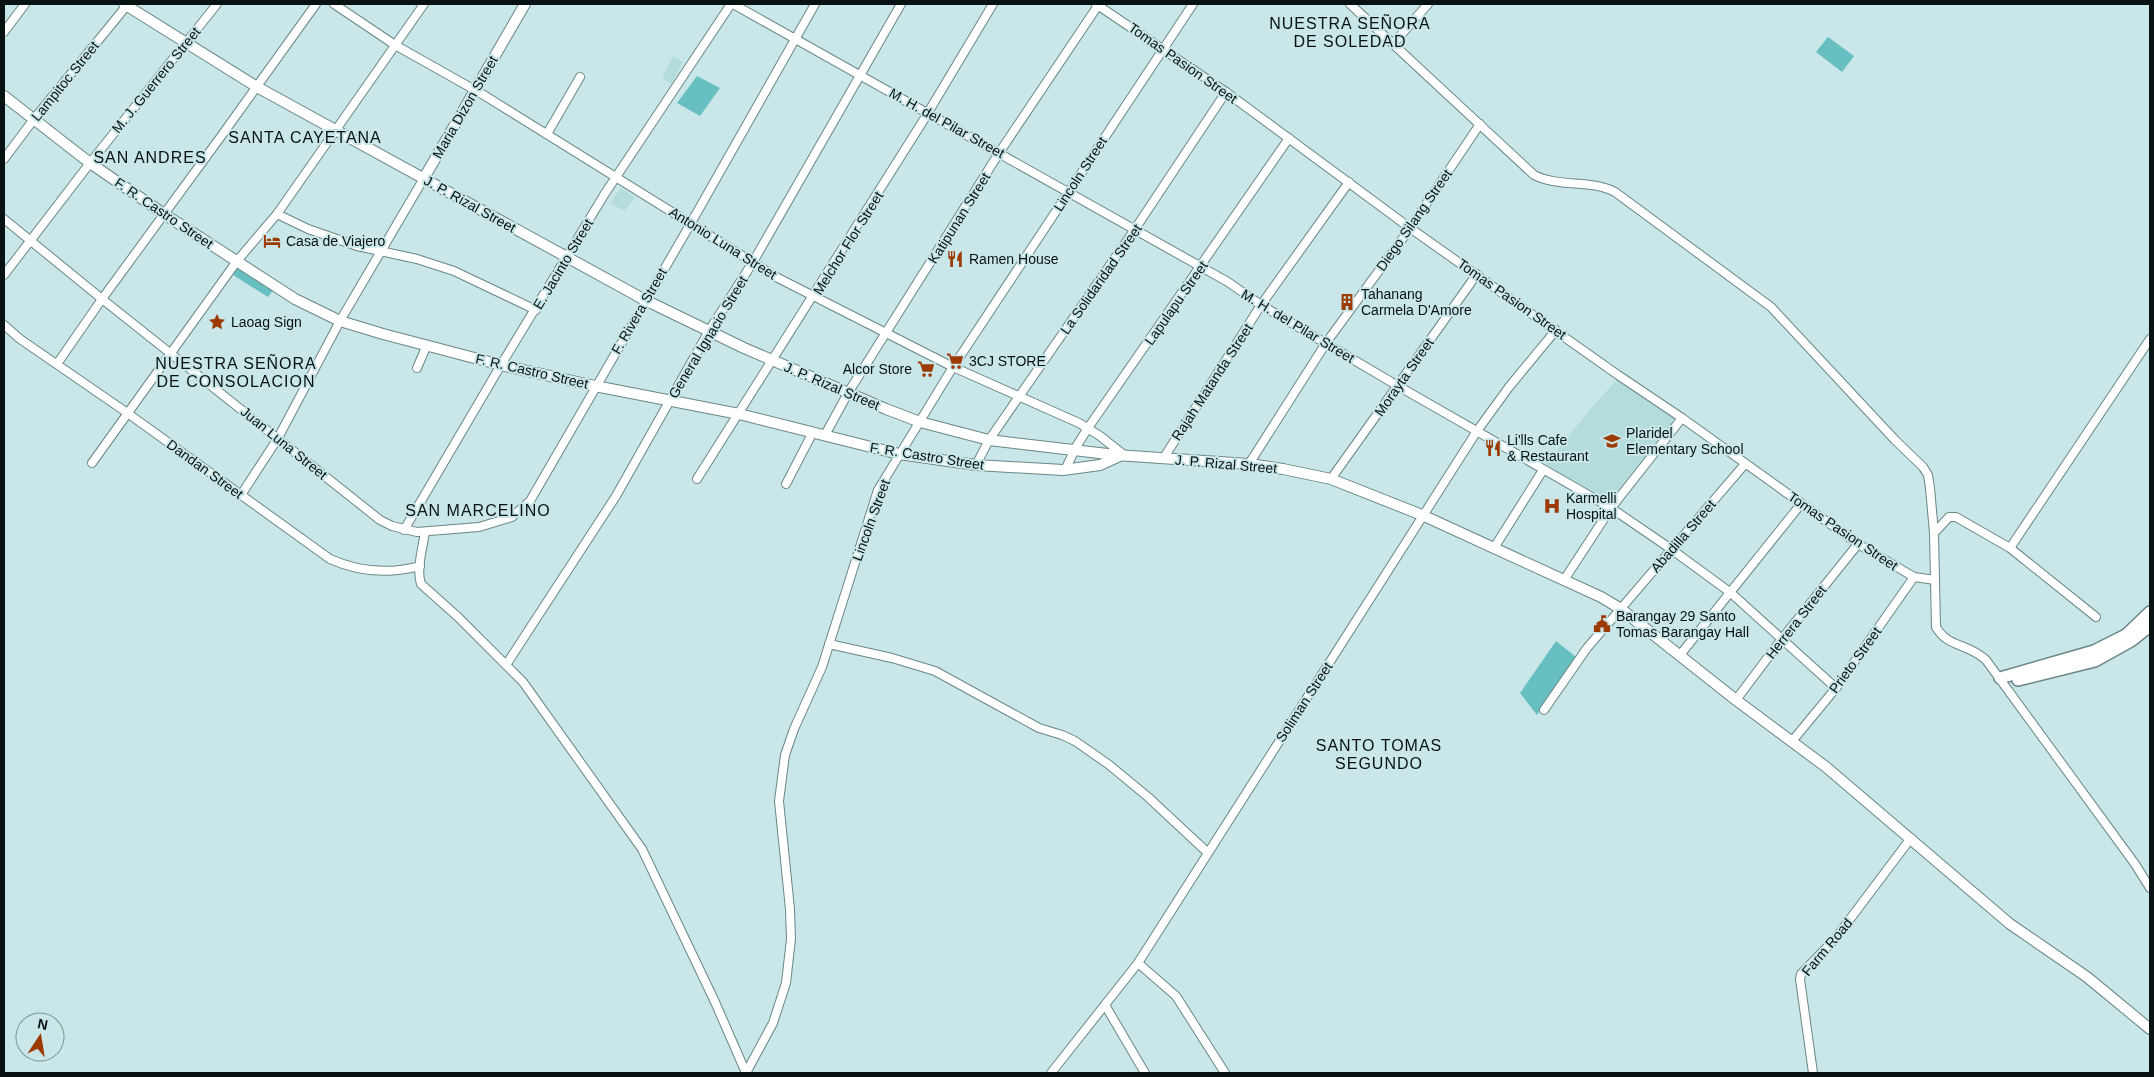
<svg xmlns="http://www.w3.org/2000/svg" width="2154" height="1077" font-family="Arial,sans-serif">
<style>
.built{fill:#b4dcdd}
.green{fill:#67bfc2}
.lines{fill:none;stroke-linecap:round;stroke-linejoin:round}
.minor-casing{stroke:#6a8686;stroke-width:10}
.secondary-casing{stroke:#6a8686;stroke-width:12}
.primary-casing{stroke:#6a8686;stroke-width:14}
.minor{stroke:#fff;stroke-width:8}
.secondary{stroke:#fff;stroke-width:10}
.primary{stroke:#fff;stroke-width:11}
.labels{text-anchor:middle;stroke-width:4;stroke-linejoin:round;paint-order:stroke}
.street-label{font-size:14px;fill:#081213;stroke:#c9e7e8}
.poi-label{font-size:14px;fill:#081213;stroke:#c9e7e8;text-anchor:start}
.quarter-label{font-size:16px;letter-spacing:1px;fill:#081213;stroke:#c9e7e8}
</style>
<rect width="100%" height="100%" fill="#c9e7e8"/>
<g class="built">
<path d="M673,56L683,62L671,84L662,78Z"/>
<path d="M621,188L635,197L625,211L610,203Z"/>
<path d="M1617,380L1678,417L1611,505L1545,465L1593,406Z"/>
</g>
<g class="green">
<path d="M1828,37L1854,56L1842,72L1816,52Z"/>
<path d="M697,76L720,88L700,116L677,103Z"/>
<path d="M239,267L274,289L268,297L233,275Z"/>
<path d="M1556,641L1576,657L1537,715L1520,693Z"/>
</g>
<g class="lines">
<g class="minor-casing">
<g id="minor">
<path d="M334,4L395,45L482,94L778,278L953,367L1079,423L1100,436L1124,455"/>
<path d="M733,4L1228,282L1261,305L1398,386L1611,508L1671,549L1731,593L1836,688"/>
<path d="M1096,4L1226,92L1410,228L1618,375L1682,418L1858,544L1914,577L1935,580"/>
<path d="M1350,4L1534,175C1560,188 1590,179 1615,192L1771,307L1895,440L1923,467L1928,475L1930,488L1934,533L1936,627C1948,648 1968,643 1986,660L2135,864L2150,888"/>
<path d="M4,32L25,4"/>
<path d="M1393,44L1428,4"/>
<path d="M547,134L580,77"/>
<path d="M4,159L34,119L128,4"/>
<path d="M277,214L308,229L357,246L417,259L454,271L536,310"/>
<path d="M4,219L102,299L380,520L392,526L417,532L479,527L512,517L530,501L691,223L815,4"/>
<path d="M4,275L90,163L217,4"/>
<path d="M4,325L20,339L126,412L330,559C359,572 390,574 420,566"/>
<path d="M57,364L102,299L222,135L316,4"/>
<path d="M417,368L427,345"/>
<path d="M825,435L848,393L999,153L1099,4"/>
<path d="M1163,459L1261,305L1349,182"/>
<path d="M92,463L237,261L277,214L424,4"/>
<path d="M1249,464L1326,343L1408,231L1480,124"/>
<path d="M976,465L989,440L1135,229L1226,92"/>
<path d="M1065,470L1076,447L1088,428L1289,138"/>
<path d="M697,479L923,121L993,4"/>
<path d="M1331,479L1477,274"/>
<path d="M786,484L813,432"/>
<path d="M241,495L278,438L340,321L424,178"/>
<path d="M404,530L501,365L604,195L731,4"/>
<path d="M425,532C423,547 416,569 421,584L458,617L523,682L642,849L715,1002L746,1073"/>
<path d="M1934,533L1949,517H1956L2010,548L2096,617"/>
<path d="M1494,548L1543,470"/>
<path d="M2010,548L2150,339"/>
<path d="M1564,580L1611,508L1682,418"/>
<path d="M829,644L892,658L935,671L1039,728L1062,735L1075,741L1108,764L1148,797L1207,852"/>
<path d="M1680,655L1801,504"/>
<path d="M506,665L616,496L709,331L753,262L901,4"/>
<path d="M1736,700L1781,640L1858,544"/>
<path d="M1544,710L1587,648L1745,464"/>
<path d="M1793,740L1836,688L1914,577"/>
<path d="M1138,963L1176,996L1225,1073"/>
<path d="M1105,1005L1145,1073"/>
<path d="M746,1073L773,1023L786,983L791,939L790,909L779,801L785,755L794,729L822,667L878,490L953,367L1193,4"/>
<path d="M1051,1073L1138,963L1477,431L1509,387L1556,330"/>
<path d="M1813,1073L1800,979L1801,974L1835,939L1911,838"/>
</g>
</g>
<g class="secondary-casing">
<g id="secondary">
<path d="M124,4L257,87L645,300L744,348L886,409L920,422L989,440L1116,455L1249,464L1283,469L1331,479L1422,515L1601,597L1621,609L1736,700L1826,767L2010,924L2087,977L2150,1029"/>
<path d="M4,96L90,163L164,214L295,299L340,321L383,334L501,365L595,386L739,414L899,454L976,465L1063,470L1100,465L1122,455"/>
<path d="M424,178L525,4"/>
</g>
</g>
<g class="primary-casing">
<g id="primary">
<path d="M2000,678L2094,651L2126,635L2150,612"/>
<path d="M2018,680L2095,661L2131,641L2150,626"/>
</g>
</g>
<use href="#minor" class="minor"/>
<use href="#secondary" class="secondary"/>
<use href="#primary" class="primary"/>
</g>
<defs>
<g id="hotel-bare" transform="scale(1.35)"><path d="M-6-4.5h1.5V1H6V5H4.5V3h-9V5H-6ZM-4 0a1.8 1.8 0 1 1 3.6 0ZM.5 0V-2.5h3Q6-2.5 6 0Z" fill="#9d3a00" stroke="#c9e7e8" stroke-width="2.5" paint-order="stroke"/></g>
<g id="restaurant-bare" transform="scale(1.35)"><path d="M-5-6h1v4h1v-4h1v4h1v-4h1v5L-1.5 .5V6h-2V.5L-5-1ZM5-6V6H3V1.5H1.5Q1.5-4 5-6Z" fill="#9d3a00" stroke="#c9e7e8" stroke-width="2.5" paint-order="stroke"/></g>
<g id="building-bare" transform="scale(1.35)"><path d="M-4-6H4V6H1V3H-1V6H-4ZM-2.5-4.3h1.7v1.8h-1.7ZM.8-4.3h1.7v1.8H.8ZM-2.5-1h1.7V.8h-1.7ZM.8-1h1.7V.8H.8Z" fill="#9d3a00" stroke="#c9e7e8" stroke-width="2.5" paint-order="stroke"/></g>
<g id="sight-bare" transform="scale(1.35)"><path d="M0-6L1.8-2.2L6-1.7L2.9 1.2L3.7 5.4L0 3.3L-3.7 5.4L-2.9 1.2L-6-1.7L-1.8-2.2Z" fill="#9d3a00" stroke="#c9e7e8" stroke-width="2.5" paint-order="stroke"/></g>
<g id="supermarket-bare" transform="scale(1.35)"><path d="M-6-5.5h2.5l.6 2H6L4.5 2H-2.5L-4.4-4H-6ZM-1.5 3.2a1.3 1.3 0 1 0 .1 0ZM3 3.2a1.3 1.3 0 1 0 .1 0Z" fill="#9d3a00" stroke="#c9e7e8" stroke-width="2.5" paint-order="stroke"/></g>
<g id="school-bare" transform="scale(1.35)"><path d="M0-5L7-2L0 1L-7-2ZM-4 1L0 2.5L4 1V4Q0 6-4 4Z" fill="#9d3a00" stroke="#c9e7e8" stroke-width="2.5" paint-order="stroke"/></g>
<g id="hospital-bare" transform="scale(1.35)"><path d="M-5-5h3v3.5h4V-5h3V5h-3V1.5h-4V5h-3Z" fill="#9d3a00" stroke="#c9e7e8" stroke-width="2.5" paint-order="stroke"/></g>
<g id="civic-bare" transform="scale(1.35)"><path d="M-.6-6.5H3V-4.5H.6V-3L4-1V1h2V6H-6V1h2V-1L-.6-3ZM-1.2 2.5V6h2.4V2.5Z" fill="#9d3a00" stroke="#c9e7e8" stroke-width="2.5" paint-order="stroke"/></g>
</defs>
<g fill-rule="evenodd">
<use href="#hotel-bare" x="272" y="241"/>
<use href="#restaurant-bare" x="955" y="259"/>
<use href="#building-bare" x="1347" y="302"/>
<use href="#sight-bare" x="217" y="322"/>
<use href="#supermarket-bare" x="955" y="361"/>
<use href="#supermarket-bare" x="926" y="369"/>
<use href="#school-bare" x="1612" y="441"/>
<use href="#restaurant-bare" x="1493" y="448"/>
<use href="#hospital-bare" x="1552" y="506"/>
<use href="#civic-bare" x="1602" y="624"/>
</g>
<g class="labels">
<g class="street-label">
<text transform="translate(1183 63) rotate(35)" y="5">Tomas Pasion Street</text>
<text transform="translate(156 80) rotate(-51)" y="5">M. J. Guerrero Street</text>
<text transform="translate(65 81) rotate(-51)" y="5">Lampitoc Street</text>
<text transform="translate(465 107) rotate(-60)" y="5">Maria Dizon Street</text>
<text transform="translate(947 123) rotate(29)" y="5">M. H. del Pilar Street</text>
<text transform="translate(1080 174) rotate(-57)" y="5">Lincoln Street</text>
<text transform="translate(470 204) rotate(29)" y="5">J. P. Rizal Street</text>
<text transform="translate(164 213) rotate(34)" y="5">F. R. Castro Street</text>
<text transform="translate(959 218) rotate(-58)" y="5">Katipunan Street</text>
<text transform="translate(1414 220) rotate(-55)" y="5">Diego Silang Street</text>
<text transform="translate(723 243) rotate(32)" y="5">Antonio Luna Street</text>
<text transform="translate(848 243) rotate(-58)" y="5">Melchor Flor Street</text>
<text transform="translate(563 264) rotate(-59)" y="5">E. Jacinto Street</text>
<text transform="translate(1101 279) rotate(-55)" y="5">La Solidaridad Street</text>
<text transform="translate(1512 299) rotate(35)" y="5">Tomas Pasion Street</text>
<text transform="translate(1176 303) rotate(-55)" y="5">Lapulapu Street</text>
<text transform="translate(639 311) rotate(-60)" y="5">F. Rivera Street</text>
<text transform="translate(1298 326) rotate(31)" y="5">M. H. del Pilar Street</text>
<text transform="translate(708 337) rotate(-59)" y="5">General Ignacio Street</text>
<text transform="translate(532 371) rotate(13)" y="5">F. R. Castro Street</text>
<text transform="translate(1404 377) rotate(-55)" y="5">Morayta Street</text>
<text transform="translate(1212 382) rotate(-57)" y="5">Rajah Matanda Street</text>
<text transform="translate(832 386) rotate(23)" y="5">J. P. Rizal Street</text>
<text transform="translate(284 443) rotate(39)" y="5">Juan Luna Street</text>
<text transform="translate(927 456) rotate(9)" y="5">F. R. Castro Street</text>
<text transform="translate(1226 464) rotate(5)" y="5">J. P. Rizal Street</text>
<text transform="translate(205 469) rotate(36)" y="5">Dandan Street</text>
<text transform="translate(871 520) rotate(-70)" y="5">Lincoln Street</text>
<text transform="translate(1843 531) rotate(34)" y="5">Tomas Pasion Street</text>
<text transform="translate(1683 536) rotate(-49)" y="5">Abadilla Street</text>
<text transform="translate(1796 622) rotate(-52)" y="5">Herrera Street</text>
<text transform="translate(1855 660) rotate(-54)" y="5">Prieto Street</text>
<text transform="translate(1304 702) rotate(-57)" y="5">Soliman Street</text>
<text transform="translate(1827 947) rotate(-50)" y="5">Farm Road</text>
</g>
<g class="poi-label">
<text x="286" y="246">Casa de Viajero</text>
<text x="969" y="264">Ramen House</text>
<text x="1361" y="299">Tahanang<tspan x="1361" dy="16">Carmela D'Amore</tspan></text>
<text x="231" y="327">Laoag Sign</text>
<text x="969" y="366">3CJ STORE</text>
<text x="912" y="374" text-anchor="end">Alcor Store</text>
<text x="1626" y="438">Plaridel<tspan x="1626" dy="16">Elementary School</tspan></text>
<text x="1507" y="445">Li'lls Cafe<tspan x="1507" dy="16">&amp; Restaurant</tspan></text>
<text x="1566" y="503">Karmelli<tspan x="1566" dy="16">Hospital</tspan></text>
<text x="1616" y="621">Barangay 29 Santo<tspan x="1616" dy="16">Tomas Barangay Hall</tspan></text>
</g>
<g class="quarter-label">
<text x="1350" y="29">NUESTRA SEÑORA<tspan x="1350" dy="18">DE SOLEDAD</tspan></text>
<text x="305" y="143">SANTA CAYETANA</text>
<text x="150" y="163">SAN ANDRES</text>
<text x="236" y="369">NUESTRA SEÑORA<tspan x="236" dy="18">DE CONSOLACION</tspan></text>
<text x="478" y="516">SAN MARCELINO</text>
<text x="1379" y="751">SANTO TOMAS<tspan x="1379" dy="18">SEGUNDO</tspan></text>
</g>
</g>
<rect width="2154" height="1077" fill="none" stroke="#081213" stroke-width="10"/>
<g transform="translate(40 1037) rotate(12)"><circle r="24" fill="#c9e7e8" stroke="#7c9293"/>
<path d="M0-4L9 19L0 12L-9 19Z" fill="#9d3a00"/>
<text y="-8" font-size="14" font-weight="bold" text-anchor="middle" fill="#081213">N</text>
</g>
</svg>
